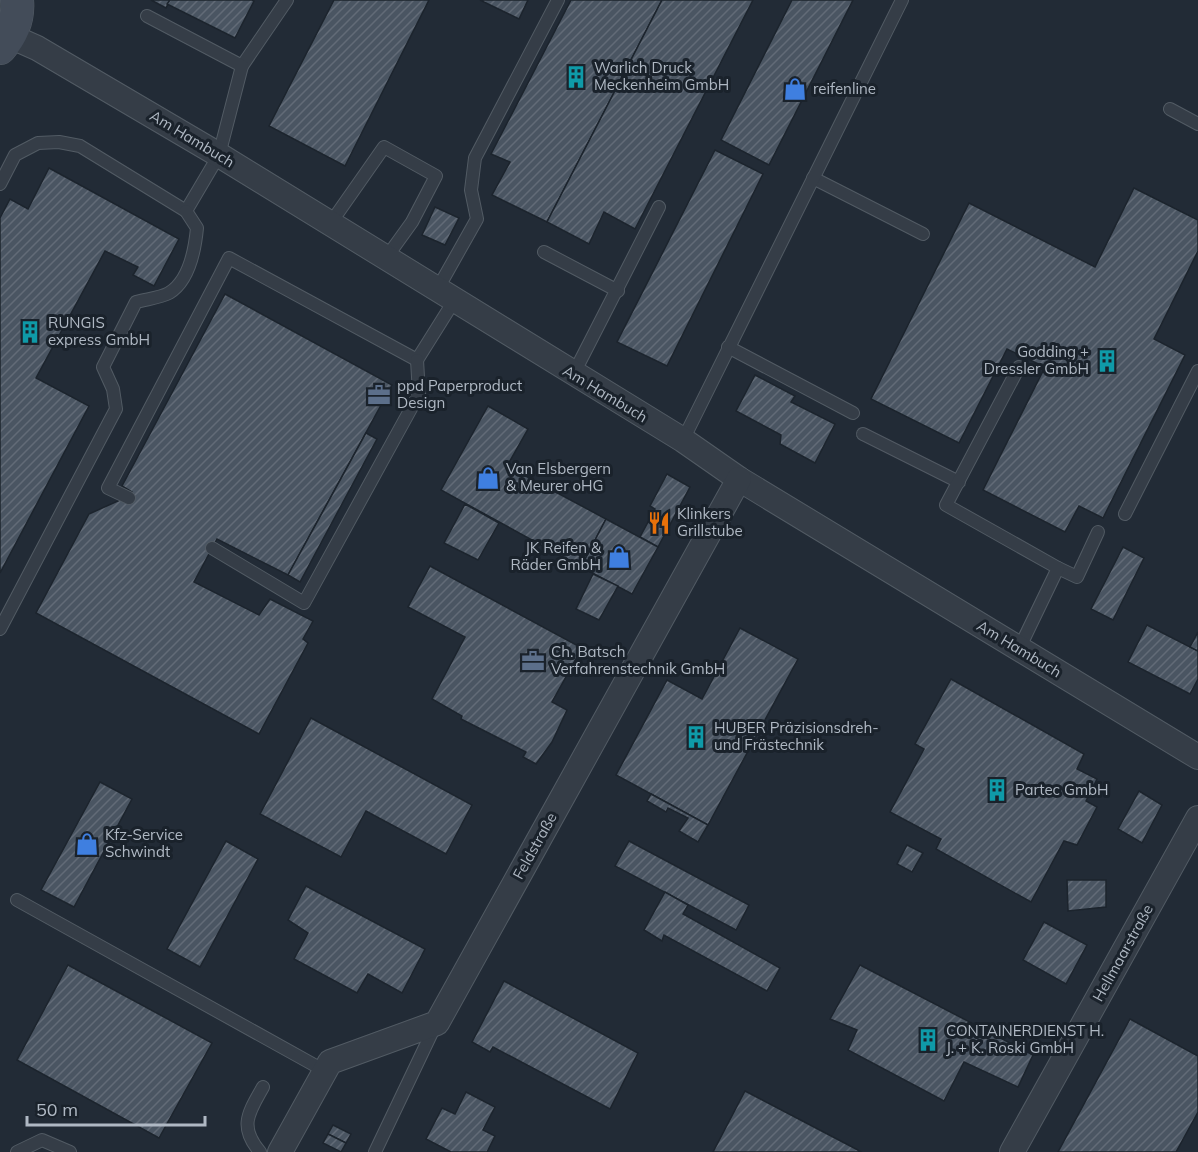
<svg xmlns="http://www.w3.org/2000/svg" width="1198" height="1152" font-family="Mulish,sans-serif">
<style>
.building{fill:url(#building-hatch);stroke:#1c242d;stroke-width:1.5}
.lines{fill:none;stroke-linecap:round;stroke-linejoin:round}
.service-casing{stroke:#525b64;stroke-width:14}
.minor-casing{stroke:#525b64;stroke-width:26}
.secondary-casing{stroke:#525b64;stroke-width:34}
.service{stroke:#353d47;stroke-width:12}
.minor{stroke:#353d47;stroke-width:24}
.secondary{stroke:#434c59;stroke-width:33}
.labels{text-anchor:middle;stroke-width:6;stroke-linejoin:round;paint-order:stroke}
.poi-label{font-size:15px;fill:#afb8c3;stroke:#1a222b;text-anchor:start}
.street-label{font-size:15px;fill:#afb8c3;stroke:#1a222b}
</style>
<defs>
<pattern id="building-hatch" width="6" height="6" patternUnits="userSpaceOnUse" patternTransform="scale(1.5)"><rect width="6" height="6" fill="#4a5562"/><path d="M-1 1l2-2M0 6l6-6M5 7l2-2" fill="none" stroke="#626b77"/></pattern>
</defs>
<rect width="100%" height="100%" fill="#222b36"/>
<g class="building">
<path d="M151,0H170L166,8Z"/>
<path d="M170,0H252L254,1L235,38L167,4Z"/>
<path d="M334,0H429L345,166L269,126Z"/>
<path d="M480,0H528L519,19Z"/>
<path d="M571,0H662L547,222L492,195L510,162L491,154Z"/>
<path d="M662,0H753L635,229L604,212L589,244L547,222Z"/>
<path d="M792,0H853L769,165L721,140Z"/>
<path d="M715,150L763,174L667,366L617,342Z"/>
<path d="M49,168L179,239L154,286L133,275L138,267L105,251L36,378L89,406L0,573V218L10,199L28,209Z"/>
<path d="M1134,188L1198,220V251L1154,339L1185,355L1103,518L1079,506L1065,532L983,490L1045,367L1007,349L959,443L871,399L969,203L1095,267Z"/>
<path d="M435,207L459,218L445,245L422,235Z"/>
<path d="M225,294L392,385L288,575L217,539L194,582L259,615L270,599L313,621L303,639L308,643L259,734L36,613L89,514L120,500L127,503L132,492L122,486Z"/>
<path d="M755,375L795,396L791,402L835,424L815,463L780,444L781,435L736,411Z"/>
<path d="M488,406L528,429L507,466L606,519L581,567L441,490Z"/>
<path d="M366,433L377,439L300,582L288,575Z"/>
<path d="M667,474L690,487L658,547L640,537L655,509L650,506Z"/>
<path d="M465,504L499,523L478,560L444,543Z"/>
<path d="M606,519L658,547L632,594L581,567Z"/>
<path d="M1123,547L1144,558L1113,620L1091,609Z"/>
<path d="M430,566L582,648L552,702L567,710L552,742L536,764L523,757L526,752L461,719L462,716L432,699L465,637L408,607Z"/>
<path d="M593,574L618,586L599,620L576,609Z"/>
<path d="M1147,625L1198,651V679L1190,694L1128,662Z"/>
<path d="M740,628L798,659L708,825L616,775L667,680L702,699Z"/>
<path d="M1198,632V651L1190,647Z"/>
<path d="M951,679L1084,754L1077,769L1097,779L1086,801L1097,807L1077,845L1064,841L1031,902L936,849L941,839L890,812L924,749L915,744Z"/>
<path d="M311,718L472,805L446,854L366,811L341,857L260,814Z"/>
<path d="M100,782L132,799L74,907L41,890Z"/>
<path d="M1139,791L1162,805L1142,843L1118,829Z"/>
<path d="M651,794L708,825L698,842L679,831L688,818L668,808L666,812L647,801Z"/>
<path d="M226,841L258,859L200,967L167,949Z"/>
<path d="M629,841L749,905L736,930L615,866Z"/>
<path d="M907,845L923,853L912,872L897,864Z"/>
<path d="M1067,880H1106V907L1068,911Z"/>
<path d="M306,886L425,949L402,993L368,974L357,993L294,959L308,933L288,920Z"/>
<path d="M665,892L688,905L683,914L780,968L767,991L664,935L662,941L644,930Z"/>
<path d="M1044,922L1087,945L1066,984L1023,960Z"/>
<path d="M68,965L212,1043L159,1138L17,1060Z"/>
<path d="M860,965L1033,1055L1018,1087L964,1062L944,1101L848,1050L857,1030L830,1019Z"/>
<path d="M504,981L638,1053L610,1109L493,1047L490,1052L472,1042Z"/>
<path d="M1130,1019L1198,1056V1112L1176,1152H1058Z"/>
<path d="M745,1091L856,1149L861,1152H713Z"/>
<path d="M466,1092L495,1107L483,1130L495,1136L487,1152H451L426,1139L442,1108L455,1114Z"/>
<path d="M333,1125L351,1134L346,1143L328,1134Z"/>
<path d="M328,1134L346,1143L341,1152L323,1143Z"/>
</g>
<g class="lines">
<g class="service-casing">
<g id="service">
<path d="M242,66L287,0"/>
<path d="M1170,109L1198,124"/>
<path d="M813,178L923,234"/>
<path d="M0,184L15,155L38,143L59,142L80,146L186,211L219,155L242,66L147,16"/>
<path d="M330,224L384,147L436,176L412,222L386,258"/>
<path d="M544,252L618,291"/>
<path d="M437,290L477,219L471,190L475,158L558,0"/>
<path d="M728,347L853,413"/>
<path d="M573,375L659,207"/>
<path d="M863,434L959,482"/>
<path d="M683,440L902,0"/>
<path d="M129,498L108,488L229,258L417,360L454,301"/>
<path d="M1125,514L1198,371"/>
<path d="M212,548L304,603L419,394L417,360"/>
<path d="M1058,568L1077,577L1098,532"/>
<path d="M0,629L116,409L113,389L103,367L136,302C146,299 160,298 169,293C189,281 195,249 197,228L186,211"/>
<path d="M1019,649L1058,568L946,505L1019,367"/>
<path d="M17,900L325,1071"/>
<path d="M17,1152L42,1140L70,1152"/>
<path d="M260,1152C238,1126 249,1112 263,1087"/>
<path d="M375,1152L436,1024"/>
</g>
</g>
<g class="minor-casing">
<g id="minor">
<path d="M10,36L37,48L219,155L683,440L739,479L1198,757"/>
<path d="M280,1152L330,1062L437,1023L739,479"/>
<path d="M1012,1152L1198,818"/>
</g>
</g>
<g class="secondary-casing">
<path id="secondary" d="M0,48C12,34 19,19 17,0"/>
</g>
<use href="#service" class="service"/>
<use href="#minor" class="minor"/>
<use href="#secondary" class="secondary"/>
</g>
<defs>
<g id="building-bare" transform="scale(1.8)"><path d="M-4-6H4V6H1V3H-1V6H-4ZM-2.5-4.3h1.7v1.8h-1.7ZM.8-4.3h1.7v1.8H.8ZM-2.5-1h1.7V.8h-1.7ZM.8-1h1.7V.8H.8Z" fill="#0f9aa8" stroke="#1a222b" stroke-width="2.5" paint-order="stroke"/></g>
<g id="shop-bare" transform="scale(1.8)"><path d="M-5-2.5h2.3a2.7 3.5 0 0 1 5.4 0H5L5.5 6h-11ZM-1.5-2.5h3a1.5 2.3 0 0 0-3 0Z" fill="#3f7fe0" stroke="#1a222b" stroke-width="2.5" paint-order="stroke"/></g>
<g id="office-bare" transform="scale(1.8)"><path d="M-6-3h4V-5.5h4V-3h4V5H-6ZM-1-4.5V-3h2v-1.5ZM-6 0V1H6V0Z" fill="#5c6f8a" stroke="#1a222b" stroke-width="2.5" paint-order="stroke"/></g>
<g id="restaurant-bare" transform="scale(1.8)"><path d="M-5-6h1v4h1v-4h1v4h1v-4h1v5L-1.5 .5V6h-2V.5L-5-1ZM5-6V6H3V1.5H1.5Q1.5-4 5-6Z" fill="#e8710a" stroke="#1a222b" stroke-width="2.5" paint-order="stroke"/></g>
</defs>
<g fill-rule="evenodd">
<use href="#building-bare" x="576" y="77"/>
<use href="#shop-bare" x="795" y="89"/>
<use href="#building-bare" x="30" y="332"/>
<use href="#building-bare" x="1107" y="361"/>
<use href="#office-bare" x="379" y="395"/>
<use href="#shop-bare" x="488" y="478"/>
<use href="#restaurant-bare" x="659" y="523"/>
<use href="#shop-bare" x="619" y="557"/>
<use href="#office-bare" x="533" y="661"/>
<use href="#building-bare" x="696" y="737"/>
<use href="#building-bare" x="997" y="790"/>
<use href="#shop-bare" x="87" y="844"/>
<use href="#building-bare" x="928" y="1040"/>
</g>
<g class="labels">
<g class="poi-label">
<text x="594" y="73">Warlich Druck<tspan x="594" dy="17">Meckenheim GmbH</tspan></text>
<text x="813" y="94">reifenline</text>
<text x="48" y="328">RUNGIS<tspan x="48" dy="17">express GmbH</tspan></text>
<text x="1089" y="357" text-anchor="end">Godding +<tspan x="1089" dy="17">Dressler GmbH</tspan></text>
<text x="397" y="391">ppd Paperproduct<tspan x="397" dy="17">Design</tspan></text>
<text x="506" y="474">Van Elsbergern<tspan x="506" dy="17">&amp; Meurer oHG</tspan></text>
<text x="677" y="519">Klinkers<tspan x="677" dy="17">Grillstube</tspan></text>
<text x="601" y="553" text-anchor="end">JK Reifen &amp;<tspan x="601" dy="17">Räder GmbH</tspan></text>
<text x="551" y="657">Ch. Batsch<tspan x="551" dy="17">Verfahrenstechnik GmbH</tspan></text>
<text x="714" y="733">HUBER Präzisionsdreh-<tspan x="714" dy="17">und Frästechnik</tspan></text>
<text x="1015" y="795">Partec GmbH</text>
<text x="105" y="840">Kfz-Service<tspan x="105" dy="17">Schwindt</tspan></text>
<text x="946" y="1036">CONTAINERDIENST H.<tspan x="946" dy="17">J. + K. Roski GmbH</tspan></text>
</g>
<g class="street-label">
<text transform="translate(192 139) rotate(31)" y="5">Am Hambuch</text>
<text transform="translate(605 394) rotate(31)" y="5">Am Hambuch</text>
<text transform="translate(1019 649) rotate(31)" y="5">Am Hambuch</text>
<text transform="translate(535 846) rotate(-61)" y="5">Feldstraße</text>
<text transform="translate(1123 953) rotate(-61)" y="5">Hellmaarstraße</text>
</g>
</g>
<path d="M27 1116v9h178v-9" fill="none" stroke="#afb8c3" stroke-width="3"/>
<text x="36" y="1116" font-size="18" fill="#afb8c3" stroke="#1a222b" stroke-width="4.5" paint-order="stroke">50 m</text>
</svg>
